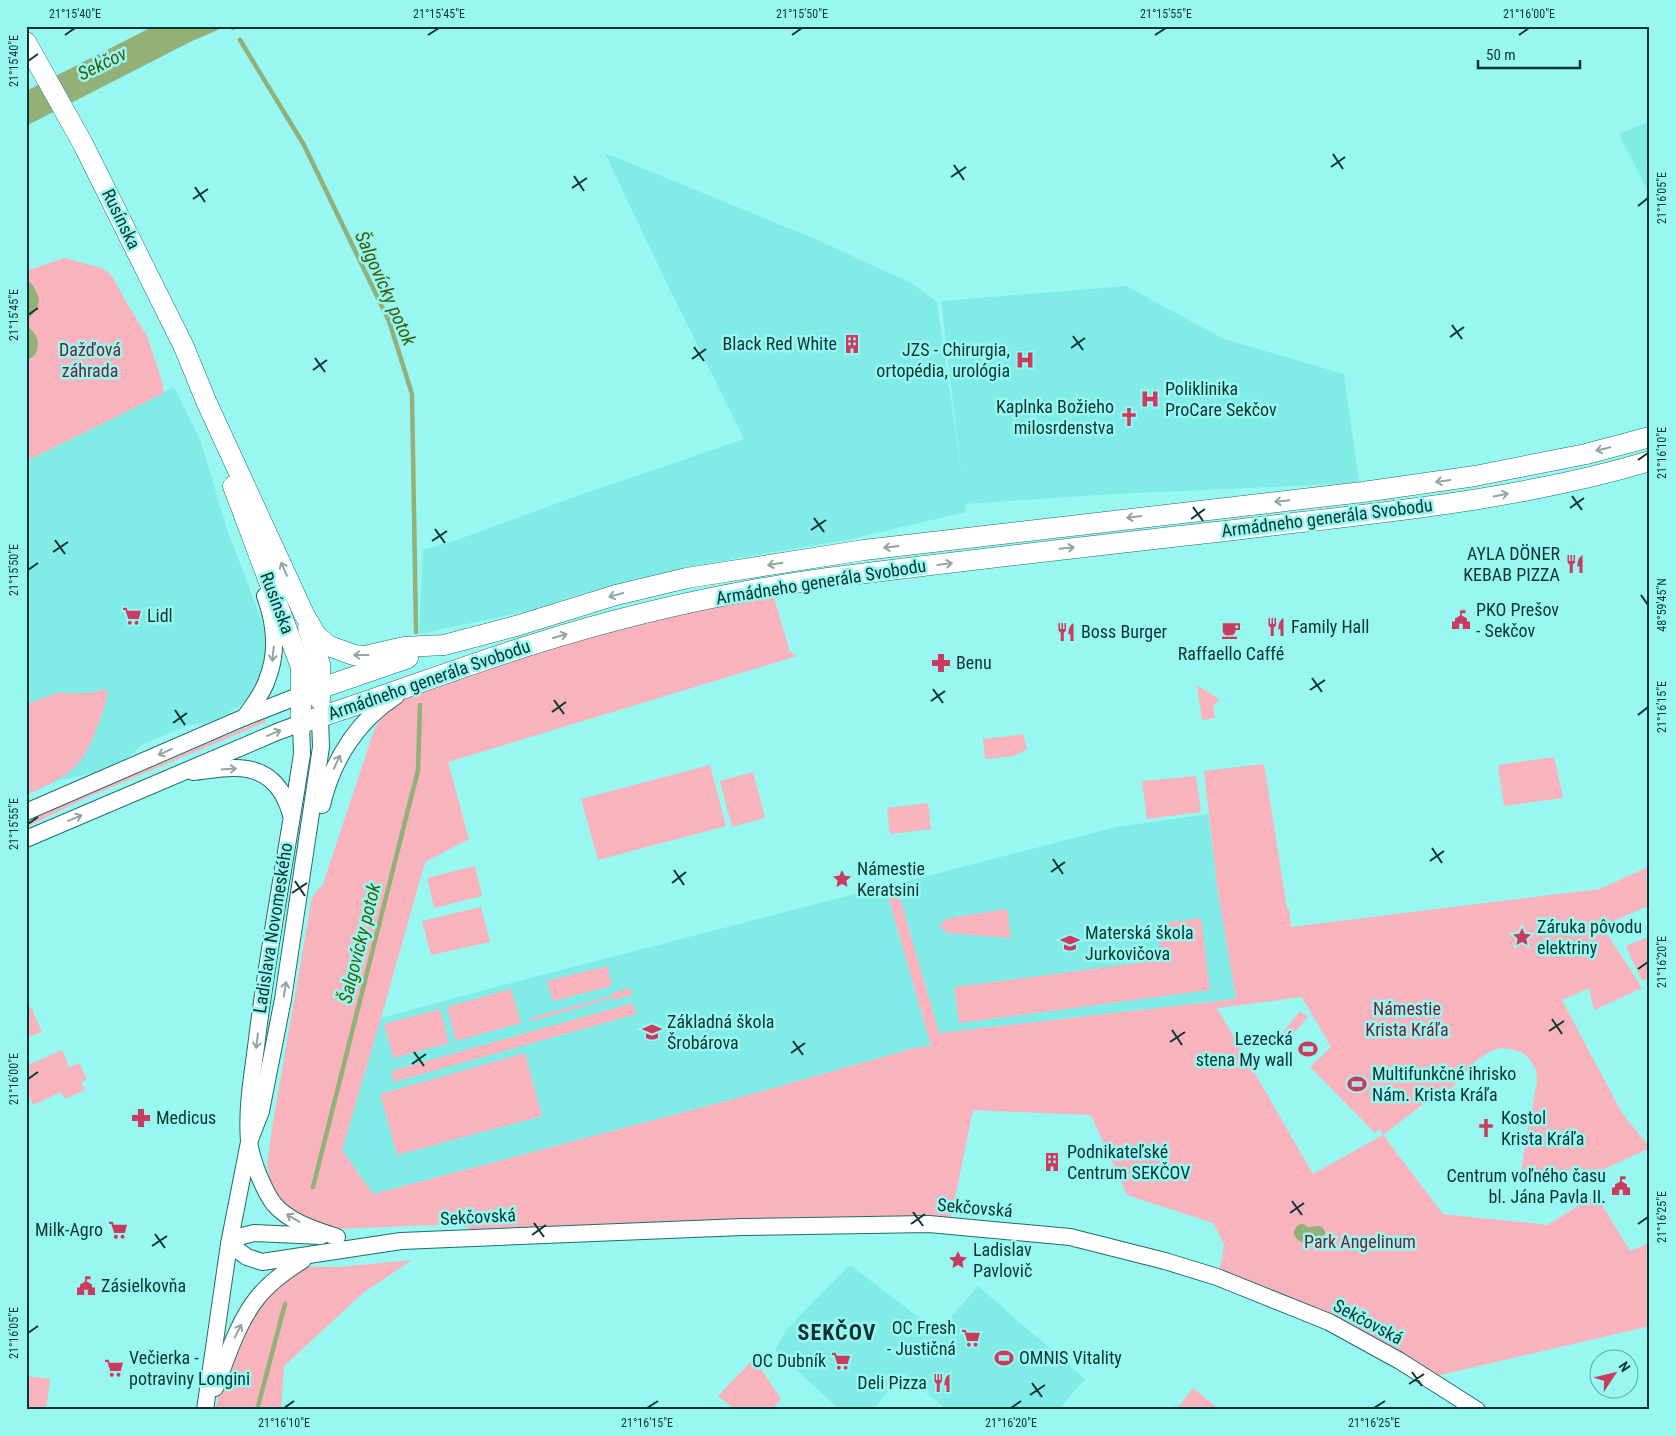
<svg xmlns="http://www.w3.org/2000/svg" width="1676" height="1436" font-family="'Roboto Condensed',sans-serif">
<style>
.built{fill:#81ece7}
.green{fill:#f9b3bc;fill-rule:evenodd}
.water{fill:#92b077}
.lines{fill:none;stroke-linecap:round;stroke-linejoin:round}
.stream{stroke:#92b077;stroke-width:4.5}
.canal{stroke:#92b077;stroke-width:14}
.tertiary-casing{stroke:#206c69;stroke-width:18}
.primary-casing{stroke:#206c69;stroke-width:21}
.tertiary{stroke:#fff;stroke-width:16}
.primary{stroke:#fff;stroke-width:20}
.oneway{stroke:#91a4a3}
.ticks{fill:none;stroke:#0b3533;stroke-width:2}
.labels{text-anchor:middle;stroke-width:5;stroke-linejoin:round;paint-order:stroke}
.street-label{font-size:18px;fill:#0b3533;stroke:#98f7f1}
.poi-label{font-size:18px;fill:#0b3533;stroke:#98f7f1;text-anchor:start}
.park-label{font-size:18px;fill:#742134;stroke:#98f7f1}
.water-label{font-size:19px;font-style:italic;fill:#3a5e07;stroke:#98f7f1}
.district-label{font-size:22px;font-weight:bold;letter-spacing:1px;fill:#12302f;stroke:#98f7f1}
.neatline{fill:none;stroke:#0b3533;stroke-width:2}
.ticks-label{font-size:12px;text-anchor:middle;fill:#0b3533}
</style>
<rect width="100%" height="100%" fill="#98f7f1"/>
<g class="built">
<path d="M1650,121V195L1619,134Z"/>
<path d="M605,153L818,240L913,284L937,302L962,477L941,301L1126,286L1224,339L1344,374L1359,483L1115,494L965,504L966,512L851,539L733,559L660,575L577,595L538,609L419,634L423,550L454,541L566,500L744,439L669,288Z"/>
<path d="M174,387L201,442L227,529L264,627L267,638L262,675L251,695L241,705L214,721L190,725L176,730L142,745L125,760L98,772L57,781L26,795V459L27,461Z"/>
<path d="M1208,814L1217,886L1236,999L939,1033L896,884L1116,827Z"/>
<path d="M885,886L931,1046L914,1048L745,1096L373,1194L342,1150L381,1018L515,982Z"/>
<path d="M850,1265L938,1332L978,1286L1085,1379L1058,1410H947L903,1373L873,1410H840L775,1350L787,1329Z"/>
</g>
<g class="green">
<path d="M64,258L98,267L108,272L113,278L128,305L147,336L162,381L164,393L27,461L26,271Z"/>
<path d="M772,591L790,652L797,656L448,762L469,839L425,862L381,1018L342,1150L373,1194L745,1096L914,1048L931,1046L885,886L896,884L939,1033L1236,999L1217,886L1204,771L1264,764L1287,908L1289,910L1291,927L1600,889L1650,866V905L1602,926L1642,988L1594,1010L1589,988L1562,1000L1622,1113L1650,1148L1589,1176L1590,1169L1521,1173L1526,1134L1530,1121L1537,1081L1536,1070L1529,1058L1521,1052L1510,1049L1500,1048L1489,1052L1477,1060L1450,1090L1431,1098L1383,1135L1443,1214L1547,1225L1596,1195L1630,1251L1650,1243V1326L1436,1376L1217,1277L1222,1259L1224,1244L1213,1223L1127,1195L1091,1115L973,1110L950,1223L487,1238L460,1224L336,1229L291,1211L271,1185L267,1163L273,1122L312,897L323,884L372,736L380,718L425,681L704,600ZM1302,997L1331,1047L1310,1067L1375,1133L1379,1129L1383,1135L1313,1174L1217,1008Z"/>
<path d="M1197,685L1219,699L1213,707L1215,718L1202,720Z"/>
<path d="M107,689C108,700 103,711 99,722C83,769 70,775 26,795V705L56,693H90Z"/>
<path d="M265,719L266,722L86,798L26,827V820Z"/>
<path d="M1023,734L1027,749L1014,756L985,759L983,739Z"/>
<path d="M1554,757L1563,798L1504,806L1498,765Z"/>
<path d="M710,765L726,826L598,860L581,799Z"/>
<path d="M753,772L765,818L732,827L720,781Z"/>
<path d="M1196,776L1201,812L1147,819L1142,781Z"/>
<path d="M928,803L931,829L890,834L887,808Z"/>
<path d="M475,866L482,896L434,908L427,878Z"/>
<path d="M481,907L490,942L431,955L422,921Z"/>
<path d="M1007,909L1011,938L948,933L941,928L940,924L948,918Z"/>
<path d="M1201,918L1210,990L959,1023L954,987L1161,960L1157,924Z"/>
<path d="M1650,936V977L1642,981L1626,946Z"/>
<path d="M607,966L612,986L553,1001L547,981Z"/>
<path d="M630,988L632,995L614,1000L613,998L531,1021L530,1018L612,996V993Z"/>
<path d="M511,989L521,1023L456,1041L447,1007Z"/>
<path d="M633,1003L636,1014L394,1082L391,1071Z"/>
<path d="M31,1007L42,1032L26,1038V1009Z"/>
<path d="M440,1009L449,1043L393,1058L384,1024Z"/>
<path d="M1300,1011L1308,1017L1290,1038L1283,1032Z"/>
<path d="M62,1050L69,1067L79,1063L87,1079L81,1082L85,1090L65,1099L61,1092L33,1105L26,1089V1066Z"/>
<path d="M525,1053L542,1116L397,1155L380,1094Z"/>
<path d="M412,1260L363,1293L284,1366L281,1410H215L225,1374L253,1311L295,1266L339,1267Z"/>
<path d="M754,1358L781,1399L772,1410H736L718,1396Z"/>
<path d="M26,1376L50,1379L46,1410H26Z"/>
<path d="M1193,1388L1220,1410H1176Z"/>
</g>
<g class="water">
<path d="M154,26H227L192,41L26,126V91Z"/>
<path d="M26,282L31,283C43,300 41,307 26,321Z"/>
<path d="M26,324C33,332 41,338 37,350C35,355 34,357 29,359L26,358Z"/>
</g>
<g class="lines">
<g class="stream">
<path d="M232,26L233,28"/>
<path d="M240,40L304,145L389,321L412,394L416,632"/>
<path d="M313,1187L418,770L420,705"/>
<path d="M257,1410L285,1304"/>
</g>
<path class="canal" d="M1302,1231L1301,1233L1303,1235L1318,1233"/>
<g class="tertiary-casing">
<g id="tertiary">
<path d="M245,717C253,705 263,693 267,680C278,653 275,623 265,596"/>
<path d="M193,772C205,771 219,768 232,768C265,767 283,785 291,815"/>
<path d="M322,805C332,761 357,721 396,696"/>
<path d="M26,812L245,717L301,695"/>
<path d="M26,839L277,732L301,723L302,754C288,846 270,938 258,1031C254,1067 246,1104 249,1141C251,1159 263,1189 274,1204C289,1222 316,1230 337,1237"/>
<path d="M229,1244L247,1257L262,1262L401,1241L742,1227L929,1224L1070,1237L1165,1261L1217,1277L1329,1322L1400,1361L1477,1410"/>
<path d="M229,1244L242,1236L254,1233L321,1236"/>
<path d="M215,1388C227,1358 237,1323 258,1297C270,1282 287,1270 303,1260"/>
<path d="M205,1410L229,1244L249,1142L261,1111L283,999L321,747L320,717"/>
</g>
</g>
<g class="primary-casing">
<g id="primary">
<path d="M26,42L83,144L184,347L206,401L304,614L316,635L329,646L354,655L365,656L404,647L444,645L516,626L616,595L687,578L864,550L1363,492L1475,476L1586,454L1650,437"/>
<path d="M233,486L301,667V723C378,699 454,669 531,645C628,614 727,592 828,578C974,559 1121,543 1268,526C1396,511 1526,498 1650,461"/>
<path d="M308,628L320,664V700"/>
<path d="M301,695L408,658"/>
</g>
</g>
<use href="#tertiary" class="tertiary"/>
<use href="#primary" class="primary"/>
</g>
<defs><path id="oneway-shaft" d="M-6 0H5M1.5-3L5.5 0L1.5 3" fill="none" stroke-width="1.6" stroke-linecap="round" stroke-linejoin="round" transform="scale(1.25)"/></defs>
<g class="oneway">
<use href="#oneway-shaft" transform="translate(1603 449) rotate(166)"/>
<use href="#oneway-shaft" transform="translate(1443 481) rotate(172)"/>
<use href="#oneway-shaft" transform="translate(1501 495) rotate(-11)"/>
<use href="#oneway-shaft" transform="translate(1282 501) rotate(174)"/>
<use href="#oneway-shaft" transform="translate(1134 517) rotate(173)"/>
<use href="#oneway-shaft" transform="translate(891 547) rotate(173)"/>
<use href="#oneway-shaft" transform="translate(1067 548) rotate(-6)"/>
<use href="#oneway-shaft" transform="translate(775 564) rotate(171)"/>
<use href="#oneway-shaft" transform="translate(945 564) rotate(-8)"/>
<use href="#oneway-shaft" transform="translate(284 569) rotate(-114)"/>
<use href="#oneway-shaft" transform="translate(616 595) rotate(165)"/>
<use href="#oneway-shaft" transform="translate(560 636) rotate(-16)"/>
<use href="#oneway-shaft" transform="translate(273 654) rotate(96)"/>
<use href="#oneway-shaft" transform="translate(361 655) rotate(180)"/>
<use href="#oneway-shaft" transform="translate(274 733) rotate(-22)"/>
<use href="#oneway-shaft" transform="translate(165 752) rotate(156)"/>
<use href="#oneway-shaft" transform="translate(337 762) rotate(-65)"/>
<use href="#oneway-shaft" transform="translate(229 769) rotate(-4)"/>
<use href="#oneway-shaft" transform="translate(75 818) rotate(-23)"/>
<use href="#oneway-shaft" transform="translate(285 989) rotate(-81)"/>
<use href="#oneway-shaft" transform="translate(257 1041) rotate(97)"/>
<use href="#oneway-shaft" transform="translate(293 1218) rotate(-149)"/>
<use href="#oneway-shaft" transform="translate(238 1331) rotate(-63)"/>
</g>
<path class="ticks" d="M65,35L75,28M428,35L439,28M792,35L802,28M1155,35L1166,28M1519,35L1529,28M28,61L38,54M1333,154L1343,169M954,165L964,180M1331,167L1345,157M574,176L584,191M951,177L966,167M195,187L205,202M572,188L587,178M193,199L208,189M1638,206L1648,198M28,315L38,308M1452,325L1462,339M1073,336L1083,350M1450,337L1464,327M694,347L704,361M1071,348L1085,338M315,358L325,372M692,359L706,349M313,370L327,360M1638,460L1648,453M1572,496L1582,510M1193,507L1203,521M1570,508L1584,498M814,518L824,532M1191,519L1205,509M435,529L445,543M811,530L826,520M55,540L65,554M432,541L447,531M53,552L68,542M28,570L38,563M1641,595L1648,605M1312,678L1322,692M933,689L943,703M1310,690L1325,680M554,700L564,714M931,701L945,691M175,710L185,725M552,712L566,702M1638,715L1648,707M173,723L187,713M28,824L38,817M1432,848L1442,863M1053,859L1063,874M1430,861L1444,851M674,870L684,885M1051,872L1065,862M295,881L305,896M672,883L686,872M292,893L307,883M1638,969L1648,962M1552,1019L1562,1034M1172,1030L1182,1045M1549,1031L1564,1021M793,1041L803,1055M1170,1042L1185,1032M414,1052L424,1066M791,1053L805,1043M412,1064L426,1054M28,1079L38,1072M1292,1201L1302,1215M913,1212L923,1226M1290,1213L1304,1203M534,1223L544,1237M911,1224L925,1214M1638,1224L1648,1217M155,1234L165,1248M532,1235L546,1225M152,1246L167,1236M28,1333L38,1326M1412,1372L1422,1386M1032,1383L1042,1397M1409,1384L1424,1374M1030,1395L1045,1385M284,1408L294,1401M647,1408L658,1401M1011,1408L1021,1401M1374,1408L1385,1401"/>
<defs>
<g id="building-bare" transform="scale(1.5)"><path d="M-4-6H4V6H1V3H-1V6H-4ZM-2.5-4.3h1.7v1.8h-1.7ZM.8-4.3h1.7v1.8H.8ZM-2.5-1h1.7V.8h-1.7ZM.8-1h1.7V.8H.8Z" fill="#ca3b5d" stroke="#98f7f1" stroke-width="2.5" paint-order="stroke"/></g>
<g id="hospital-bare" transform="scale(1.5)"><path d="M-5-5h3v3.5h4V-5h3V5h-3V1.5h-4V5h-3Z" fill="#ca3b5d" stroke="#98f7f1" stroke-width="2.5" paint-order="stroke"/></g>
<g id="church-bare" transform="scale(1.5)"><path d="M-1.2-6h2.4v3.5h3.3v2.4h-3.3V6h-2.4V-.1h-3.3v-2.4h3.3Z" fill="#ca3b5d" stroke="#98f7f1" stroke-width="2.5" paint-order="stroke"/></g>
<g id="restaurant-bare" transform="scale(1.5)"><path d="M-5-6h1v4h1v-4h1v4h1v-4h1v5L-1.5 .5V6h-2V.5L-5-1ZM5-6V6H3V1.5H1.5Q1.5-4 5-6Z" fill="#ca3b5d" stroke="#98f7f1" stroke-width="2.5" paint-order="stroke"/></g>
<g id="supermarket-bare" transform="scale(1.5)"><path d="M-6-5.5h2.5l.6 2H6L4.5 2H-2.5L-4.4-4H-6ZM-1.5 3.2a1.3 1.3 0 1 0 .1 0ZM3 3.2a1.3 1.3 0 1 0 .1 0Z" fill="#ca3b5d" stroke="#98f7f1" stroke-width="2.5" paint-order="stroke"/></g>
<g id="civic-bare" transform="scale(1.5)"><path d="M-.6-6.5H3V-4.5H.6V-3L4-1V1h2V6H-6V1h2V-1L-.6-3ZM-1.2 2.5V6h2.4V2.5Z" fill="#ca3b5d" stroke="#98f7f1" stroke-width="2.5" paint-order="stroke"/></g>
<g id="cafe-bare" transform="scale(1.5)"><path d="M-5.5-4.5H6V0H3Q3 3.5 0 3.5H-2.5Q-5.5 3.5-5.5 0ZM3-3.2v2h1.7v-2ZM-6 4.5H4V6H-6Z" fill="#ca3b5d" stroke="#98f7f1" stroke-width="2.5" paint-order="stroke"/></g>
<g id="pharmacy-bare" transform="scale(1.5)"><path d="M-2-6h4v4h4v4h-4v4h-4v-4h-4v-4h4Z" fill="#ca3b5d" stroke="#98f7f1" stroke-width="2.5" paint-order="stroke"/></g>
<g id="sight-bare" transform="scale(1.5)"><path d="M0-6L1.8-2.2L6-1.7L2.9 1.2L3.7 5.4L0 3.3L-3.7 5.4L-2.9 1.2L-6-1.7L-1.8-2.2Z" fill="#ca3b5d" stroke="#98f7f1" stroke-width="2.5" paint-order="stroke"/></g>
<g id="school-bare" transform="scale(1.5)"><path d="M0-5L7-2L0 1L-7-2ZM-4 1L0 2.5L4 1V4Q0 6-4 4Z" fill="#ca3b5d" stroke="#98f7f1" stroke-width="2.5" paint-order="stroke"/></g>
<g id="stadium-bare" transform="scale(1.5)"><path d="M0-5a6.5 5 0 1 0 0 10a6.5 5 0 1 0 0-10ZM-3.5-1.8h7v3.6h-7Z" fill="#ca3b5d" stroke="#98f7f1" stroke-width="2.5" paint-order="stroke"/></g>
</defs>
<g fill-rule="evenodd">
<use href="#building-bare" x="852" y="344"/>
<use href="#hospital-bare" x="1025" y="360"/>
<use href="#hospital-bare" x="1150" y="399"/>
<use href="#church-bare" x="1129" y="417"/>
<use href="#restaurant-bare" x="1575" y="564"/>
<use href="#supermarket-bare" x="132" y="616"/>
<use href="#civic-bare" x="1461" y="620"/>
<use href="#restaurant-bare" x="1276" y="627"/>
<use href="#cafe-bare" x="1231" y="630"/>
<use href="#restaurant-bare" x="1066" y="632"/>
<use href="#pharmacy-bare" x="941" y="663"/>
<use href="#sight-bare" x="842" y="879"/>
<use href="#sight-bare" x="1522" y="937"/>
<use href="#school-bare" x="1070" y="943"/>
<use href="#school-bare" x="652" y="1032"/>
<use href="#stadium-bare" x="1308" y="1049"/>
<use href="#stadium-bare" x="1357" y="1084"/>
<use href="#pharmacy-bare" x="141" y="1118"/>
<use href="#church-bare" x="1486" y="1128"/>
<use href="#building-bare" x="1052" y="1162"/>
<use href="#civic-bare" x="1621" y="1186"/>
<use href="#supermarket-bare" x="118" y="1230"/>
<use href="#sight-bare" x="958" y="1260"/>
<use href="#civic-bare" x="86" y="1286"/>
<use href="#supermarket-bare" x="971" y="1338"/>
<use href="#stadium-bare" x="1004" y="1358"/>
<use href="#supermarket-bare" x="841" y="1361"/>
<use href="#supermarket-bare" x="114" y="1368"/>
<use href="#restaurant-bare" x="942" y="1383"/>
</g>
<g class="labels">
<g class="street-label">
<text transform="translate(121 219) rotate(64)" y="6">Rusínska</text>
<text transform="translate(1327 518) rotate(-7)" y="6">Armádneho generála Svobodu</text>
<text transform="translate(821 582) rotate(-9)" y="6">Armádneho generála Svobodu</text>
<text transform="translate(277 603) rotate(69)" y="6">Rusínska</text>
<text transform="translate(429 680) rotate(-19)" y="6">Armádneho generála Svobodu</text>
<text transform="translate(273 928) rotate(-81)" y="6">Ladislava Novomeského</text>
<text transform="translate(975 1208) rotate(5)" y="6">Sekčovská</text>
<text transform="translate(478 1217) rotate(-3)" y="6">Sekčovská</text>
<text transform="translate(1368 1322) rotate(28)" y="6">Sekčovská</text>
</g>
<g class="poi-label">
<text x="837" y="350" text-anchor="end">Black Red White</text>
<text x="1010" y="356" text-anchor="end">JZS - Chirurgia,<tspan x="1010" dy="21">ortopédia, urológia</tspan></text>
<text x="1165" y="395">Poliklinika<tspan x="1165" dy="21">ProCare Sekčov</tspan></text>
<text x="1114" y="413" text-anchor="end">Kaplnka Božieho<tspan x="1114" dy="21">milosrdenstva</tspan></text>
<text x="1560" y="560" text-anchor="end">AYLA DÖNER<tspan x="1560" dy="21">KEBAB PIZZA</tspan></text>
<text x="1476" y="616">PKO Prešov<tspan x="1476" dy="21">- Sekčov</tspan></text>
<text x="147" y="622">Lidl</text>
<text x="1291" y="633">Family Hall</text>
<text x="1081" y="638">Boss Burger</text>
<text x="1231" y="660" text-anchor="middle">Raffaello Caffé</text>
<text x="956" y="669">Benu</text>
<text x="857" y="875">Námestie<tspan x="857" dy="21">Keratsini</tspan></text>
<text x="1537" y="933">Záruka pôvodu<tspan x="1537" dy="21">elektriny</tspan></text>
<text x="1085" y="939">Materská škola<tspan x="1085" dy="21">Jurkovičova</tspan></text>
<text x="667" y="1028">Základná škola<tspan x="667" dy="21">Šrobárova</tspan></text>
<text x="1293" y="1045" text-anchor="end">Lezecká<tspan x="1293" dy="21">stena My wall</tspan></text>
<text x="1372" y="1080">Multifunkčné ihrisko<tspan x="1372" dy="21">Nám. Krista Kráľa</tspan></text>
<text x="156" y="1124">Medicus</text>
<text x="1501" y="1124">Kostol<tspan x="1501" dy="21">Krista Kráľa</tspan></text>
<text x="1067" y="1158">Podnikateľské<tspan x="1067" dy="21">Centrum SEKČOV</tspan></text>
<text x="1606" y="1182" text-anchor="end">Centrum voľného času<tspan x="1606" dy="21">bl. Jána Pavla II.</tspan></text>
<text x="103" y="1236" text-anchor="end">Milk-Agro</text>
<text x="973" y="1256">Ladislav<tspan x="973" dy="21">Pavlovič</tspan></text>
<text x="101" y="1292">Zásielkovňa</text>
<text x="956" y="1334" text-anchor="end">OC Fresh<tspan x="956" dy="21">- Justičná</tspan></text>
<text x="129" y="1364">Večierka -<tspan x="129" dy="21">potraviny Longini</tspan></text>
<text x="1019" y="1364">OMNIS Vitality</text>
<text x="826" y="1367" text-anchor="end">OC Dubník</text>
<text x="927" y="1389" text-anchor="end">Deli Pizza</text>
</g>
<g class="park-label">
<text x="90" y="356">Dažďová<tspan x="90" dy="21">záhrada</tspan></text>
<text x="1407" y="1015">Námestie<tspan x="1407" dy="21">Krista Kráľa</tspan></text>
<text x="1360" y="1248">Park Angelinum</text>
</g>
<g class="water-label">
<text transform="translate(102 63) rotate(-26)" y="7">Sekčov</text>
<text transform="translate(386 288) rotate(66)" y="7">Šalgovícky potok</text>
<text transform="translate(359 943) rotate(-76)" y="7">Šalgovícky potok</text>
</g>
<g class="district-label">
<text x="837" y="1340">SEKČOV</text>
</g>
</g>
<rect width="1676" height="1436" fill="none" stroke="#98f7f1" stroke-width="55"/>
<g transform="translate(1614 1374) rotate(55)"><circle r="24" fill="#98f7f1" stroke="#60a9a5"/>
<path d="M0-4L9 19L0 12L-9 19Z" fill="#ca3b5d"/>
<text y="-8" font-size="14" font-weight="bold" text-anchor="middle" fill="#0b3533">N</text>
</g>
<path d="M1478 60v8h102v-8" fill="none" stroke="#0b3533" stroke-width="2.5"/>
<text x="1486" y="60" font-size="15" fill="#0b3533" stroke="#98f7f1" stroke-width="4" paint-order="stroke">50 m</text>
<rect x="28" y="28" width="1620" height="1380" class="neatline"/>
<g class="ticks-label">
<text x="75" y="18">21°15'40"E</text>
<text x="439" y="18">21°15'45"E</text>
<text x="802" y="18">21°15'50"E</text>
<text x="1166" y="18">21°15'55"E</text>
<text x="1529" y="18">21°16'00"E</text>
<text transform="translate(14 61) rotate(-90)" y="4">21°15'40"E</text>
<text transform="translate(1662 198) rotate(-90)" y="4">21°16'05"E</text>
<text transform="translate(14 315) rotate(-90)" y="4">21°15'45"E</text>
<text transform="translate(1662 453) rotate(-90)" y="4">21°16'10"E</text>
<text transform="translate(14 570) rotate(-90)" y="4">21°15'50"E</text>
<text transform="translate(1662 605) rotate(-90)" y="4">48°59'45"N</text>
<text transform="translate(1662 707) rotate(-90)" y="4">21°16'15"E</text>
<text transform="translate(14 824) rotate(-90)" y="4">21°15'55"E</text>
<text transform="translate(1662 962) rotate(-90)" y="4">21°16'20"E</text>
<text transform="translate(14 1079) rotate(-90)" y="4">21°16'00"E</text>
<text transform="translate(1662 1217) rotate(-90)" y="4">21°16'25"E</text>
<text transform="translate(14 1333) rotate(-90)" y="4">21°16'05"E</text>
<text x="284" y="1427">21°16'10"E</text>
<text x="647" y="1427">21°16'15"E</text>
<text x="1011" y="1427">21°16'20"E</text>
<text x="1374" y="1427">21°16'25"E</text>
</g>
</svg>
